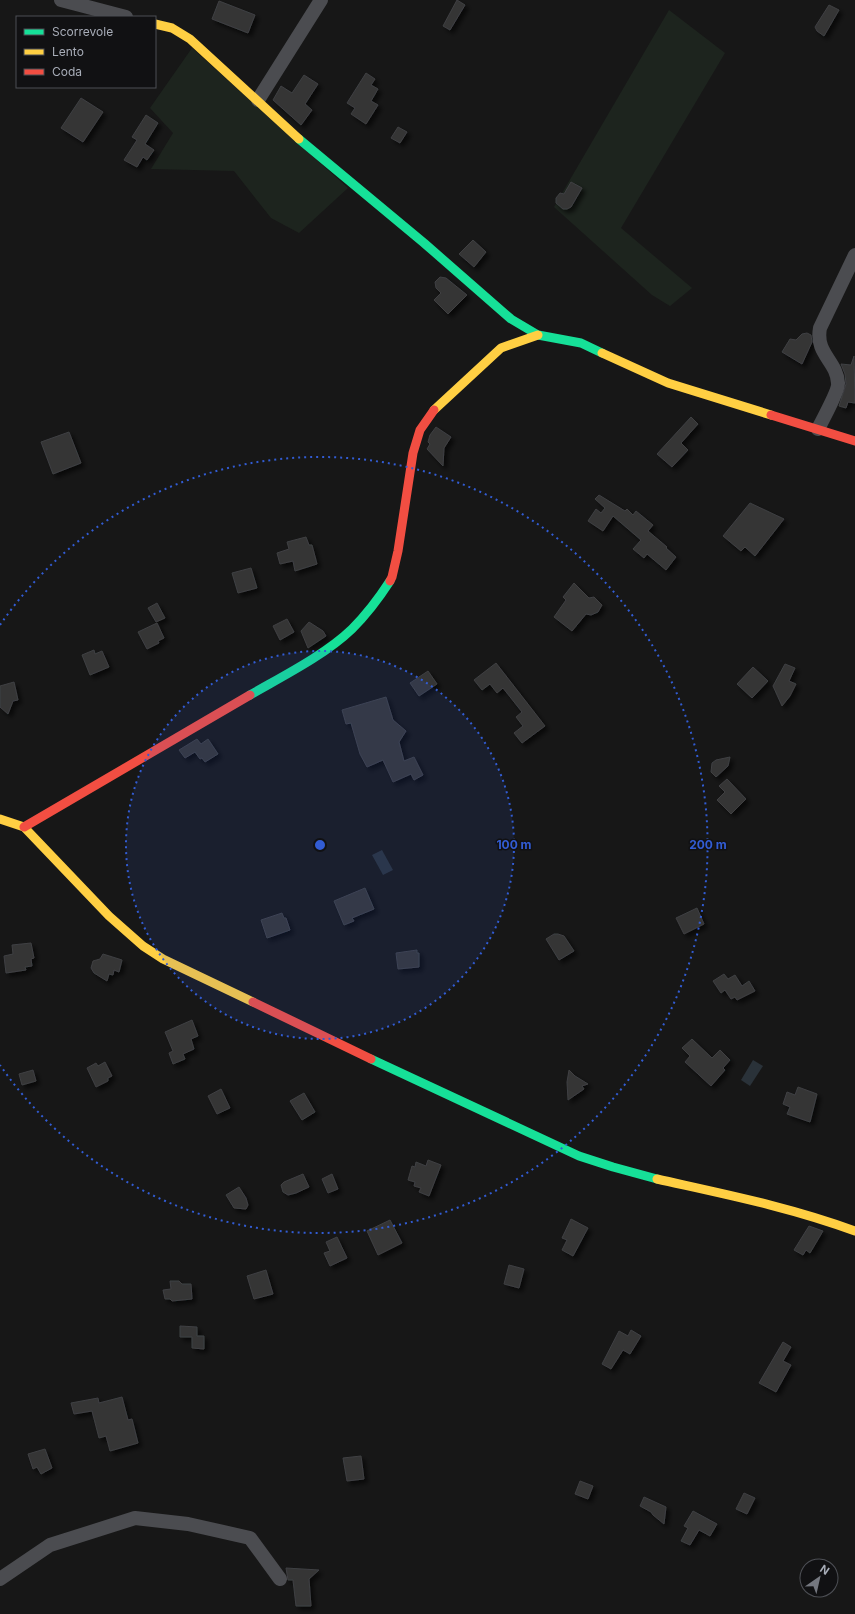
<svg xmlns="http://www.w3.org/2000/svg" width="855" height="1614" font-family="Inter,sans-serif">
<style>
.green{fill:#1d241e}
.water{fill:#2a3239}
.building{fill:#353536;stroke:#3f4043;filter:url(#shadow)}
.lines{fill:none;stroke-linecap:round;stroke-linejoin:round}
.street{stroke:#4b4c50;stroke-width:14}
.fast{stroke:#16e098;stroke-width:9}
.slow{stroke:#ffcf43;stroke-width:9}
.jam{stroke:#f24e42;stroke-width:9}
.ring{fill:none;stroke:#325cd3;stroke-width:2;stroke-dasharray:2 4}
.centre{fill:#325cd3;stroke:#111113;stroke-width:2}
.ring-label{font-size:12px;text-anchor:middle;font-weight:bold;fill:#325cd3;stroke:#111113;stroke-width:3;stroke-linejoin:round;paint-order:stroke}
</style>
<defs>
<filter id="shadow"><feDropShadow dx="3.5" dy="3.5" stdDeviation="2" flood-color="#0009"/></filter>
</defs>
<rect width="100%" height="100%" fill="#171717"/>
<g class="green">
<path d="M669,10L725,53L621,228L692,288L670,306L652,295L554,207Z"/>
<path d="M192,48L348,188L299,233L271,218L234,171L151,169L173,133L150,108Z"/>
</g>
<g class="water">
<path d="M382,850L393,870L383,875L372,855Z"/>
<path d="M753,1060L763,1066L750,1086L741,1080Z"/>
</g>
<g class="building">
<path d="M457,0L465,5L450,30L443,26Z"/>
<path d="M219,1L255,15L248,33L212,19Z"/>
<path d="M829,5L839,10L824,36L817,31L815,27Z"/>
<path d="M366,73L375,79L371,85L378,89L371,101L378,105L366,124L351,114L355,108L347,103Z"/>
<path d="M304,75L318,84L305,104L312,110L301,125L273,100L281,86L292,93Z"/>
<path d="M81,98L103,112L83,142L61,128Z"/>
<path d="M146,115L158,123L145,144L154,150L147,160L143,157L137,167L124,160L137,140L132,137Z"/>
<path d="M398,127L407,132L400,143L391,138Z"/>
<path d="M571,182L582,188L571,207L567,209H563L556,203V198L560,193L564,194Z"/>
<path d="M473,240L486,252L474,267L459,254Z"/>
<path d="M440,277L446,278L467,295L448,314L434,300L441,293L436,288L435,282Z"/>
<path d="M807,333L811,335L812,342L802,364L782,352L790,339L796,340L802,334Z"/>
<path d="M854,356L855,403L848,402L846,408L839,406L846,384L845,374L841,364L851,365Z"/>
<path d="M691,417L698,424L681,443L688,450L672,467L657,454Z"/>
<path d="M436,427L451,437L444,448L443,466L427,449L430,444L428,442L430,435Z"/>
<path d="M69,432L81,463L53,474L41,442Z"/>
<path d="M599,495L625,511L627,509L633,515L636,511L653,525L648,531L667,547L666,548L676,557L666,570L647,554L644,558L633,549L641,540L613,516L603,531L588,521L596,509L601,513L605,508L595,499Z"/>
<path d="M750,503L784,519L755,556L745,547L741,551L723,536Z"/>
<path d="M306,537L309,545H312L317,564L295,571L293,561L280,564L277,553L289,549L287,542Z"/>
<path d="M251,568L257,588L238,593L232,573Z"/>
<path d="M574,583L589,598L594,597L602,605L598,612L591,615L586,614L572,631L554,617L566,600L563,597Z"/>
<path d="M157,603L165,618L156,622L148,608Z"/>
<path d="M287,619L294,632L280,640L273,626Z"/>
<path d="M309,622L323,631L326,636L308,648L301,631Z"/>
<path d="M157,623L164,638L158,641L159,643L147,649L138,632Z"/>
<path d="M94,650L95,654L102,651L109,667L90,675L82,655Z"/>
<path d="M496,663L545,726L522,743L514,733L523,726L516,717L522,712L503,688L497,693L490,684L482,690L474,680Z"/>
<path d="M785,664L795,668L789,681L796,684L790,696L782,706L773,686Z"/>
<path d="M753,667L768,681L752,698L737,684Z"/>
<path d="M428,671L437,684L419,696L410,683Z"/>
<path d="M14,682L18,700L13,701L8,714L0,707V686Z"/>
<path d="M386,697L393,720L406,731L399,742L404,761L414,757L423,775L414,780L411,774L393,782L383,760L367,767L360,754L351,723L346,724L342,710Z"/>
<path d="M197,739L201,744L208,739L218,754L205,762L202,758L200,759L195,752L185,758L179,750Z"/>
<path d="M730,757L728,766L716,777L711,772L712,763L716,760Z"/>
<path d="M727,779L746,799L731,814L717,800L725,792L719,786Z"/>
<path d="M365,888L374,909L352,918L354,921L344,925L334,901Z"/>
<path d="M697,908L704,924L684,934L676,918Z"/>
<path d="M282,913L284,918H286L290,930L267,938L261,920Z"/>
<path d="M554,934H558L564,936L574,951L559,960L546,939Z"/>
<path d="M31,943L34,958L31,959L32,966L25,967L26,970L6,973L4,956L13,954L12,945Z"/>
<path d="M417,950V953H419V967L398,969L396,953Z"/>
<path d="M103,954L122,960L119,972L114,970L113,975L109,974L107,981L94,973L91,968L93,961L100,959Z"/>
<path d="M724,974L728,979L735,975L742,986L749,981L755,991L737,1000L735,997L731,999L725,990L721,993L713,981Z"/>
<path d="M192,1020L198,1036L191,1039L194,1049L183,1054L185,1059L173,1064L169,1053L173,1051L165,1032Z"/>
<path d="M692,1039L712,1058L720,1050L730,1060L723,1068L725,1070L711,1086L685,1062L690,1056L682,1048Z"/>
<path d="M105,1062L112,1076L108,1078V1081L96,1087L87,1068L96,1063L98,1066Z"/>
<path d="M33,1070L36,1081L22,1085L19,1074Z"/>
<path d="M569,1070L575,1076L588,1084L582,1086L584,1089L568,1100L567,1082Z"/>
<path d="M798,1087L817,1094L810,1122L787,1114L790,1107L783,1104L787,1092L795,1095Z"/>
<path d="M221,1089L230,1108L217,1114L208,1096Z"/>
<path d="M304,1093L315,1112L302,1120L290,1101Z"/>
<path d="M428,1160L441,1165L429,1196L419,1192L421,1188L414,1186L415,1182L408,1180L412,1166L415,1167L416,1162L426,1166Z"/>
<path d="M303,1174L309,1187L296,1193L288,1195L283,1192L281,1185L284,1182Z"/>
<path d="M332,1174L338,1189L328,1193L322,1179Z"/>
<path d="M239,1187L246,1198L248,1205L246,1209L234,1208L226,1195Z"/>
<path d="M571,1219L588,1228L573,1256L562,1250L567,1240L562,1238Z"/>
<path d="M390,1220L402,1243L378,1255L367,1231Z"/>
<path d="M809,1226L823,1231L810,1253L806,1250L803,1255L794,1250Z"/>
<path d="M337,1237L347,1258L330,1266L324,1253L330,1251L326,1242Z"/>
<path d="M509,1265L524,1269L519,1288L504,1284Z"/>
<path d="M266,1270L273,1294L254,1299L247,1276Z"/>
<path d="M170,1281H179L182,1284H191L192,1299L172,1301L170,1299H165L163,1290L171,1289Z"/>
<path d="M180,1326L197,1327V1336H204V1349L192,1348V1337H180Z"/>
<path d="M631,1330L641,1336L630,1354L623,1350L611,1369L602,1364L619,1331L628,1336Z"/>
<path d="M783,1342L791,1347L783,1361L791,1365L776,1392L759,1383Z"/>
<path d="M122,1397L128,1420L132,1419L138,1443L110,1451L106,1436L99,1438L92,1411L74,1414L71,1403L98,1398L99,1403Z"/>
<path d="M45,1449L52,1468L41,1474L37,1467L33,1469L28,1454Z"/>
<path d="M361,1456L364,1479L347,1481L343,1458Z"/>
<path d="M580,1481L593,1486L588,1499L575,1494Z"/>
<path d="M744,1493L755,1498L747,1514L736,1509Z"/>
<path d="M644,1497L666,1507L664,1524L653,1515L651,1512L640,1506Z"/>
<path d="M693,1511L717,1524L710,1536L699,1530L690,1545L681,1541L688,1528L684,1526Z"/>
<path d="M286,1568L319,1570L309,1579L311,1606H296L293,1580H288Z"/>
</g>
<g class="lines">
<g class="street">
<path d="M61,0L126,17"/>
<path d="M258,100L321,0"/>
<path d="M818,429C822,421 839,390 838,383C837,361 815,354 820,328L855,255"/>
<path d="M0,1579L50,1545L135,1518L188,1524L250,1538L280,1579"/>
</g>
<g class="fast">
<path d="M299,139L424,243L511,319L538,335L581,343L602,353"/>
<path d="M250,695C283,676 325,655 352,629C367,614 379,598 390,581"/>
<path d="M371,1059L579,1156L613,1167L657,1179"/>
</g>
<g class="slow">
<path d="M155,24L172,28L190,39L299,139"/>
<path d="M602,353L668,383L771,415"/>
<path d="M434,410L501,348L538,335"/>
<path d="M0,819L24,827L109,916L143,946L163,959L253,1002"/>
<path d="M657,1179C724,1194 790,1207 855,1231"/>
</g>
<g class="jam">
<path d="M771,415L855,441"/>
<path d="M390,581L392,577L398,551L413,453L420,430L434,410"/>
<path d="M24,827L250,695"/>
<path d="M253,1002L371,1059"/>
</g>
</g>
<circle cx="320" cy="845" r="194" fill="#325cd3" fill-opacity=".12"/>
<g class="ring">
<circle cx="320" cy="845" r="194"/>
<path d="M0 625A388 388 0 1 1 0 1065"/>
</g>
<circle cx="320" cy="845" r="6" class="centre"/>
<g class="ring-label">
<text x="514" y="849">100 m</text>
<text x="708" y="849">200 m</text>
</g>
<rect x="16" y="16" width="140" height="72" fill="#111113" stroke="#4d4f55"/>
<rect x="24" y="29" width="20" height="6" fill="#16e098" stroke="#4d4f55"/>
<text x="52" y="36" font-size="12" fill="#a8adb8">Scorrevole</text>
<rect x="24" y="49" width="20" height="6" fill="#ffcf43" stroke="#4d4f55"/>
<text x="52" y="56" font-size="12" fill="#a8adb8">Lento</text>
<rect x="24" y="69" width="20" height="6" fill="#f24e42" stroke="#4d4f55"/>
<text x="52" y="76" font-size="12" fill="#a8adb8">Coda</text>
<g transform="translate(819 1578) rotate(34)"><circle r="19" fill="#111113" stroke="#4d4f55"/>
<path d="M0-3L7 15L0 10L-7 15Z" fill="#757880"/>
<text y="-6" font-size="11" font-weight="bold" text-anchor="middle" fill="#a8adb8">N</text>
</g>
</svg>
